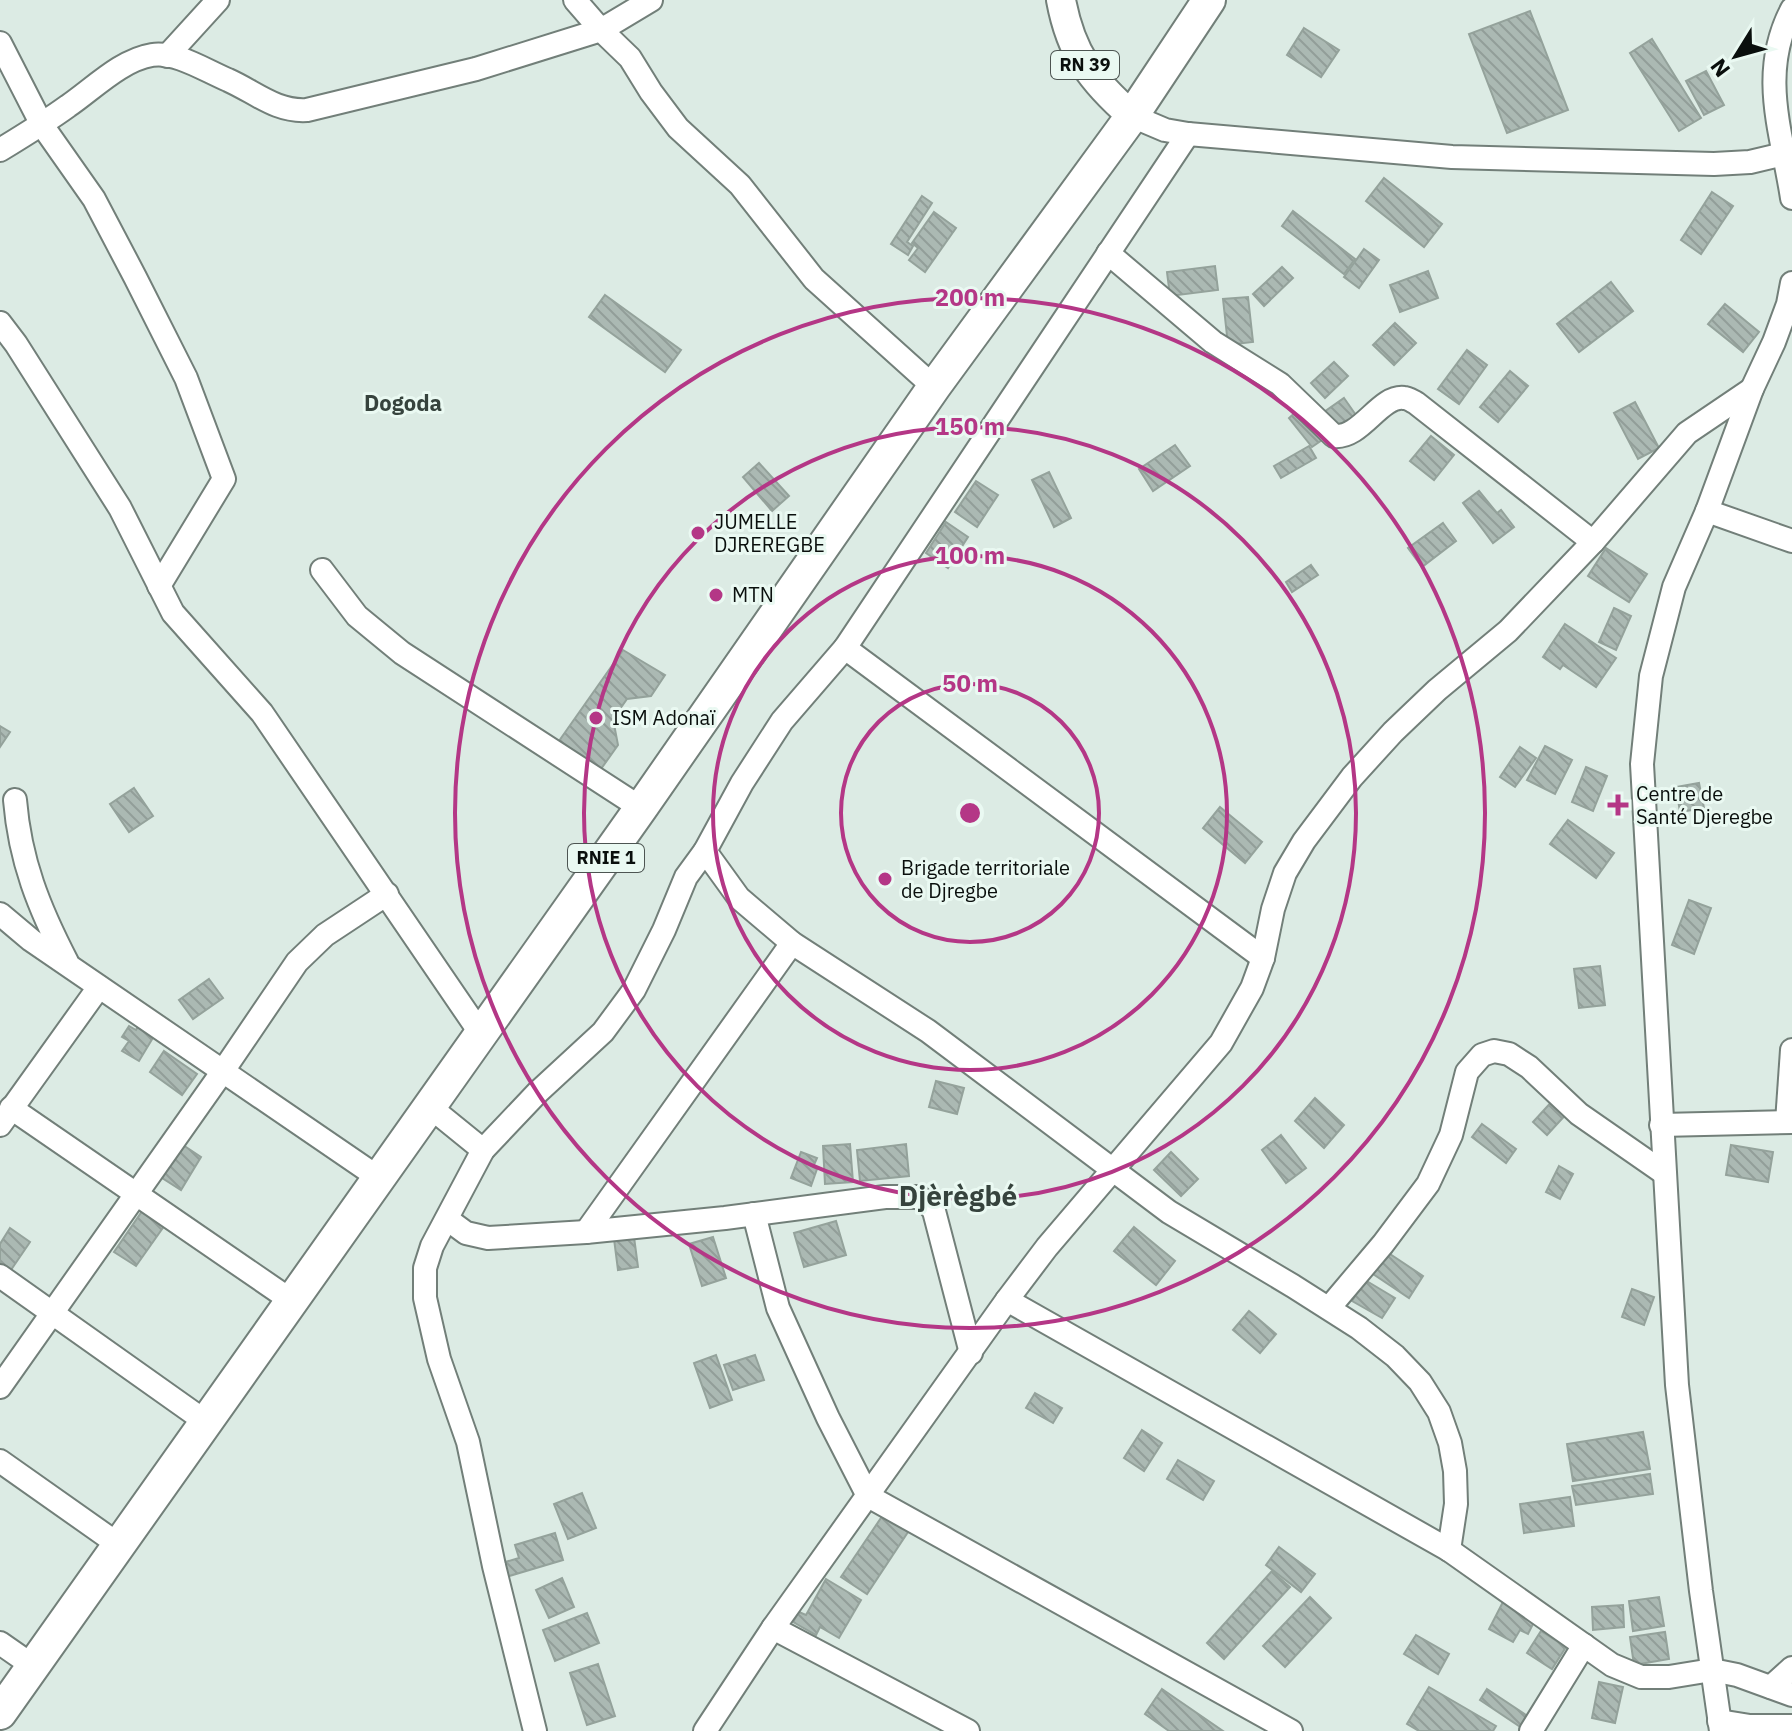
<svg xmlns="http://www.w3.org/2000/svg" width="1792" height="1731" font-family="'IBM Plex Sans',sans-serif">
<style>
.building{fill:url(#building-back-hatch);stroke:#94a29b;stroke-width:2}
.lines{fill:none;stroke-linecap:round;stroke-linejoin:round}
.minor-casing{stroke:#727f79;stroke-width:26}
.major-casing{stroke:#727f79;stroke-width:32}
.highway-casing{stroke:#727f79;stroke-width:36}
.minor{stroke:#fff;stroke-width:22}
.major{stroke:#fff;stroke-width:28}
.highway{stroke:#fff;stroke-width:32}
.ring{fill:none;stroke:#b43786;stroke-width:4}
.poi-dot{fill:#b43786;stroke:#eaf9f2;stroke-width:3}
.labels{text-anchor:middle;stroke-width:6;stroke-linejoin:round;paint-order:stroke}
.shield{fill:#eaf9f2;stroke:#4d5552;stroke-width:2}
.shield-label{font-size:18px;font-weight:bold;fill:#0a0f0d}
.poi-label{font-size:20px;fill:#0a0f0d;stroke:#eaf9f2;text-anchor:start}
.neighbourhood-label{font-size:22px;font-weight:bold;fill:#36433d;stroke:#eaf9f2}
.district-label{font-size:28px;font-weight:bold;fill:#36433d;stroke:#eaf9f2}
.centre{fill:#b43786;stroke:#eaf9f2;stroke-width:4}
.ring-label{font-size:24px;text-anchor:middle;font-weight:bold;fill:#b43786;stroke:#eaf9f2;stroke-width:6;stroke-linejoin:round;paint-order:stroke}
</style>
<defs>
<pattern id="building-back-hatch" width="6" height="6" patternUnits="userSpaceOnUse" patternTransform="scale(2)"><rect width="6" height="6" fill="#abb9b3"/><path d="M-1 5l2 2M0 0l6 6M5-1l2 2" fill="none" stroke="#929e99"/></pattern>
</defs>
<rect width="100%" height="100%" fill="#dcebe4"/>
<g class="building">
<path d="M1530,11L1568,110L1507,133L1469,34Z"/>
<path d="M1304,28L1339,50L1321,77L1287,55Z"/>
<path d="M1652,39L1701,118L1679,131L1630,53Z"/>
<path d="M1706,71L1724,105L1704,115L1686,81Z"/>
<path d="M1384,178L1442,224L1424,247L1366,201Z"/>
<path d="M1712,192L1733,206L1701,254L1681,240Z"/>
<path d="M922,196L932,203L907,242L913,246L908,255L891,244Z"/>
<path d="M1293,211L1355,259L1344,274L1282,226Z"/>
<path d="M934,212L956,228L925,272L909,260L918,248L912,243Z"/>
<path d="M1364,249L1379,260L1359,288L1344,277Z"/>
<path d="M1215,266L1218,290L1170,296L1167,272Z"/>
<path d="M1282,267L1293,278L1264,306L1253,294Z"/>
<path d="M1428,271L1438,298L1400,312L1390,285Z"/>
<path d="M1611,282L1633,311L1579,352L1557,324Z"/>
<path d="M605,295L681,350L665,372L589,317Z"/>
<path d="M1248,297L1253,342L1228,345L1223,299Z"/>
<path d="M1725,304L1759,332L1743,352L1708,324Z"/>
<path d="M1395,323L1416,343L1394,365L1373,345Z"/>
<path d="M1467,350L1487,365L1459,404L1438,389Z"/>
<path d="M1334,362L1348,376L1325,398L1311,383Z"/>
<path d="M1510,371L1528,386L1498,422L1480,407Z"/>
<path d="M1344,398L1358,418L1339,432L1324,412Z"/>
<path d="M1635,402L1659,448L1638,459L1614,413Z"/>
<path d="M1298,410L1322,440L1312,447L1289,418Z"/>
<path d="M1431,436L1454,455L1434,480L1410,461Z"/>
<path d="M1175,445L1190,466L1153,491L1139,469Z"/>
<path d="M1309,446L1316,458L1281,478L1274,466Z"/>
<path d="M759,463L789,496L772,511L743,477Z"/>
<path d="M1049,472L1071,518L1054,527L1032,480Z"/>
<path d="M976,481L998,495L977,527L955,512Z"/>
<path d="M1479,491L1497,513L1501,510L1514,527L1493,543L1463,503Z"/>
<path d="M946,522L968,537L948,568L926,553Z"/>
<path d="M1443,523L1456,541L1422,567L1408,548Z"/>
<path d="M1606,548L1647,574L1629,602L1588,576Z"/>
<path d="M1311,565L1318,575L1292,592L1286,582Z"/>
<path d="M1614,608L1631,616L1616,650L1599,642Z"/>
<path d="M1565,624L1616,658L1596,687L1563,665L1560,669L1543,657Z"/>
<path d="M623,650L665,675L651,696L627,699L613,719L618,745L601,769L559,741Z"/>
<path d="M0,726L10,732L0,747Z"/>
<path d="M1545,746L1572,760L1555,794L1527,780Z"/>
<path d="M1520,747L1536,758L1515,787L1500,777Z"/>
<path d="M1586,767L1607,776L1593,811L1572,802Z"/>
<path d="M1699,783L1704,808L1680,812L1676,787Z"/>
<path d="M134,788L153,816L129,832L110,804Z"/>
<path d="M1220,807L1262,842L1245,863L1203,828Z"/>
<path d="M1568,820L1614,853L1596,878L1550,844Z"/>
<path d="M1689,900L1711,908L1694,954L1672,945Z"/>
<path d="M1600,966L1605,1005L1579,1008L1574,969Z"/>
<path d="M209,979L223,998L193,1019L179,1000Z"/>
<path d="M141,1021L157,1031L139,1061L122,1051L129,1041L122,1037L129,1026L136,1030Z"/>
<path d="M164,1051L197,1074L182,1095L150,1072Z"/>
<path d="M936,1081L964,1088L957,1114L929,1107Z"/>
<path d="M1556,1097L1570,1110L1547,1135L1533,1122Z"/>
<path d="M1315,1098L1344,1125L1324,1148L1295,1121Z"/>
<path d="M1482,1124L1516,1149L1506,1163L1472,1137Z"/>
<path d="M1281,1135L1306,1168L1286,1183L1262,1150Z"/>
<path d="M850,1144L853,1182L825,1184L823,1146Z"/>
<path d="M906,1144L909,1176L860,1181L857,1150Z"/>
<path d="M183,1145L201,1157L181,1190L162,1178Z"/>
<path d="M1731,1145L1773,1152L1768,1182L1726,1175Z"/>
<path d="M801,1152L817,1158L813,1167L817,1169L811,1186L791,1178Z"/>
<path d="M1171,1152L1198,1179L1181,1196L1154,1170Z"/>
<path d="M1559,1166L1573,1174L1560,1199L1546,1192Z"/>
<path d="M145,1207L167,1222L136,1266L114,1252Z"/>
<path d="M836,1221L846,1255L804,1267L794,1233Z"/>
<path d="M1134,1227L1175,1261L1156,1285L1114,1251Z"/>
<path d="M10,1228L30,1242L11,1270L0,1263V1244Z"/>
<path d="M634,1237L638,1267L618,1270L614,1239Z"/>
<path d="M713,1237L726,1278L702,1286L689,1244Z"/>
<path d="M1387,1252L1423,1276L1409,1298L1373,1274Z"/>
<path d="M1365,1280L1395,1298L1382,1318L1352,1301Z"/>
<path d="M1632,1289L1654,1297L1644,1325L1622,1317Z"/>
<path d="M1249,1311L1276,1334L1260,1353L1233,1330Z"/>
<path d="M716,1355L732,1400L710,1408L694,1363Z"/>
<path d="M755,1355L764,1380L733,1390L724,1365Z"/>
<path d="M1035,1393L1062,1408L1053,1423L1026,1408Z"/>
<path d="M1142,1430L1162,1443L1144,1471L1124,1458Z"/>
<path d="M1643,1432L1650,1469L1573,1481L1567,1444Z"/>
<path d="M1178,1460L1214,1481L1203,1500L1167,1479Z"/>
<path d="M1650,1474L1653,1494L1576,1505L1572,1486Z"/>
<path d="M582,1493L596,1528L568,1539L554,1504Z"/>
<path d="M1570,1497L1574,1526L1524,1533L1520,1504Z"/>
<path d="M885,1512L910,1529L867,1594L841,1577Z"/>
<path d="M555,1533L563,1560L506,1577L502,1563L519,1558L515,1545Z"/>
<path d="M1279,1547L1315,1574L1301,1592L1266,1565Z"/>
<path d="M1272,1571L1290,1587L1224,1659L1207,1643Z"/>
<path d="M562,1578L574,1607L549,1618L536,1590Z"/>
<path d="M826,1579L861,1600L839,1638L820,1627L816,1635L793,1622L799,1612L806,1615Z"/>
<path d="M1310,1597L1331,1618L1285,1667L1263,1646Z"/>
<path d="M1659,1597L1664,1626L1633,1631L1629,1601Z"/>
<path d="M1503,1602L1535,1620L1528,1634L1520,1630L1513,1642L1489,1629Z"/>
<path d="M1623,1605L1624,1627L1593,1630L1592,1607Z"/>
<path d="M587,1613L599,1643L555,1661L543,1630Z"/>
<path d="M1541,1631L1566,1647L1552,1669L1527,1653Z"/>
<path d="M1665,1632L1669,1659L1634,1665L1630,1637Z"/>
<path d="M1416,1635L1449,1654L1438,1674L1404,1654Z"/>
<path d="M598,1664L615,1716L587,1725L570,1673Z"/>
<path d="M1599,1682L1623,1687L1615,1723L1592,1718Z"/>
<path d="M1429,1687L1496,1726L1493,1731H1419L1407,1724Z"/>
<path d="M1162,1689L1223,1731H1169L1145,1714Z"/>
<path d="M1487,1689L1529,1717L1522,1728L1480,1700Z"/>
</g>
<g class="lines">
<g class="minor-casing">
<g id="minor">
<path d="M575,0L601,30L651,0"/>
<path d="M1792,9C1758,74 1782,132 1792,198"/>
<path d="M0,43L42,125L94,199L135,277L186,378L224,479L159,586"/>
<path d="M167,56L218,0"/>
<path d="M1132,116L1165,130L1188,134L1452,157L1714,164L1750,162L1792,152"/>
<path d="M0,150C23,136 46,122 68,106C93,89 121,60 152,55C176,51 206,71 228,80C255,92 276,112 307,110L476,69L601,30L630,58L651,92L678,128L740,185L814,279L934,387"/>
<path d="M1108,253L1213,342L1280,384L1334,436C1361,439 1380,395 1404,398C1408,398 1412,401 1416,403L1593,542"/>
<path d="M0,323L16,344L120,508L173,613L262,713L481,1034"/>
<path d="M1707,511L1792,541"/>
<path d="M322,570L357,616L402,653L641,808"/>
<path d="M845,648L1263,958"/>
<path d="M15,800C20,861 39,908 67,962"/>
<path d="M705,851L739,898L792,943L928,1031L1169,1212L1293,1286L1359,1328L1395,1356L1420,1382L1439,1412L1450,1443L1455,1471L1456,1504L1449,1550"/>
<path d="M0,914L31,940L379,1178"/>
<path d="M430,1107L483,1150"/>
<path d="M11,1108L292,1301"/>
<path d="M1787,1122L1792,1050"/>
<path d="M0,1125L99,987"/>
<path d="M1661,1125L1792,1122"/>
<path d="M754,1214L778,1308L828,1418L868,1496L1291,1731"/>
<path d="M447,1219L466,1233L488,1238L586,1232L725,1218L885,1197H918L926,1201L934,1211L971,1353"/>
<path d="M586,1232L792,943"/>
<path d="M0,1276L206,1422"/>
<path d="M1007,1300L1449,1550L1612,1665L1641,1677H1669L1712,1670L1737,1675L1792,1695"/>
<path d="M1329,1308L1383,1244L1428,1184L1451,1135L1467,1072L1482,1055L1494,1051L1509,1054L1529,1067L1579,1114L1664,1173"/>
<path d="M0,1387L223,1071L297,962L325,935L387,894"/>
<path d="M0,1461L119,1545"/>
<path d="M773,1628L968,1731"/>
<path d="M0,1643L33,1666"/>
<path d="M1771,1687L1792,1668"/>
<path d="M1719,1721L1750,1726H1792"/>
<path d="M535,1731L494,1566L468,1442L439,1359L425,1298V1268L432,1246L483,1150L538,1092L603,1032L634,990L664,930L686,877L705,851L742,783L782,721L845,648L1188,134"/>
<path d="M705,1731L773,1628L1007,1300L1047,1247L1221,1043L1252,988L1263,958L1273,909L1285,873L1304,841L1352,777L1393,732L1437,690L1508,631L1593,542L1687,433L1752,389"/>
<path d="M1531,1731L1584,1645"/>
<path d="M1721,1731L1701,1591L1677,1385L1642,764L1651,676L1674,587L1707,511L1752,389L1774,342L1788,304L1792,283"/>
</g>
</g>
<g class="major-casing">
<path id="major" d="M1061,0C1071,54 1092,81 1132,116"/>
</g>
<g class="highway-casing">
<path id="highway" d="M0,1713L641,808L934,387L1132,116L1209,0"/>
</g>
<use href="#minor" class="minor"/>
<use href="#major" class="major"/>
<use href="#highway" class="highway"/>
</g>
<g class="ring">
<circle cx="970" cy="813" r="129"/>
<circle cx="970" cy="813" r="257"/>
<circle cx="970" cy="813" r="386"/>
<circle cx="970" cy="813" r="515"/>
</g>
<g class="poi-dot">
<circle cx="698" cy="533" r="8"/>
<circle cx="716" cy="595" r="8"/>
<circle cx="596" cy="718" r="8"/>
<path d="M1614 793h8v8h8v8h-8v8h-8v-8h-8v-8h8z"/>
<circle cx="885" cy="879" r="8"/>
</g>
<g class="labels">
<g class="shield">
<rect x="1051" y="51" width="68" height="28" rx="6"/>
<rect x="568" y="844" width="76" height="28" rx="6"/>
</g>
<g class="shield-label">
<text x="1085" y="71">RN 39</text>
<text x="606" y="864">RNIE 1</text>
</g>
<g class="poi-label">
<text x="714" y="529">JUMELLE<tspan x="714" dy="23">DJREREGBE</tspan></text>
<text x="732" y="602">MTN</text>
<text x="612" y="725">ISM Adonaï</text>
<text x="1636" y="801">Centre de<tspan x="1636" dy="23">Santé Djeregbe</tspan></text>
<text x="901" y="875">Brigade territoriale<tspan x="901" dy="23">de Djregbe</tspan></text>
</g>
<g class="neighbourhood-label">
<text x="403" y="411">Dogoda</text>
</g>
<g class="district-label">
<text x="958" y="1206">Djèrègbé</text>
</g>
</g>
<circle cx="970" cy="813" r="12" class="centre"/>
<g class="ring-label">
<text x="970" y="306">200 m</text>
<text x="970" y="435">150 m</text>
<text x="970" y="564">100 m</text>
<text x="970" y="692">50 m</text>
</g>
<g transform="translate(1736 56) rotate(233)" stroke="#eaf9f2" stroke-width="6" paint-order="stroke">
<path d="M0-6L14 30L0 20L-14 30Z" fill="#0a0f0d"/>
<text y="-12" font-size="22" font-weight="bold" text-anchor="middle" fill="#0a0f0d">N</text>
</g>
</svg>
